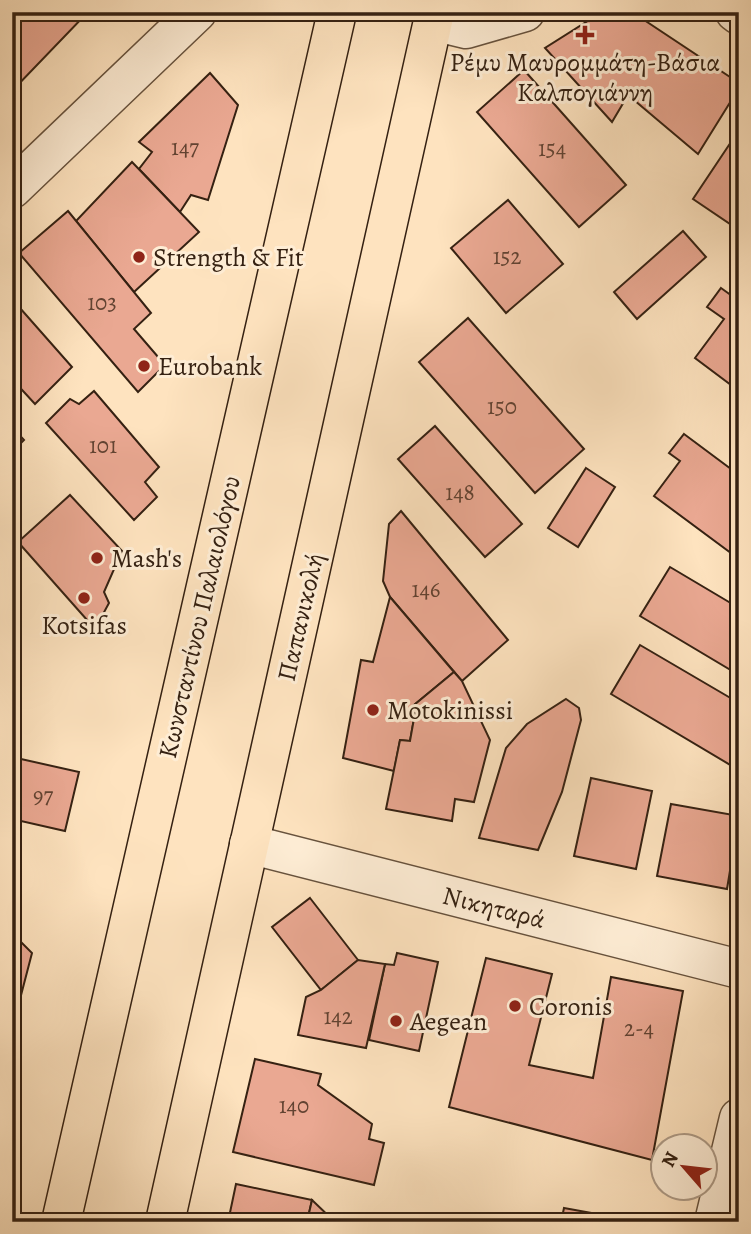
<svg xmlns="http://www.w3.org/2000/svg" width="751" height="1234" font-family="Alegreya,serif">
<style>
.building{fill:#eaa892;stroke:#352112;stroke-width:2}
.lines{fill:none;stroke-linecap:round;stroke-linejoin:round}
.minor-casing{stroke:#67523d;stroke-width:41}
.major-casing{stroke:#352112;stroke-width:41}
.minor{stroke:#feedd5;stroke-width:38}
.major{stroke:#fee3bf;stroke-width:38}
.poi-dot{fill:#8f2418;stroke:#feedd5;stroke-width:2.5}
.labels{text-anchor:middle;stroke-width:6;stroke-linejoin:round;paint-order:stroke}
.number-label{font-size:23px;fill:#624332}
.poi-label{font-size:26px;fill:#352112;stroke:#feedd5;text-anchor:start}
.street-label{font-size:26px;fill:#352112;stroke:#feedd5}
</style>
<rect width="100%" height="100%" fill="#fee3bf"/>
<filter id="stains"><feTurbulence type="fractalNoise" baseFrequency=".00286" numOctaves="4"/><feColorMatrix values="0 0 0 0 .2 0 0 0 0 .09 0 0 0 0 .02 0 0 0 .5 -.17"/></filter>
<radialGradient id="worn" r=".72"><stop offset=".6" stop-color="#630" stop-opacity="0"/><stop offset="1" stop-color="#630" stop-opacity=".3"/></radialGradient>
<g class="building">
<path d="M12,12H88L12,91Z"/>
<path d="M602,12H632L739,83V88L698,154L628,95L612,122L545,48Z"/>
<path d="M524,70L626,185L579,227L477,112Z"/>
<path d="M210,73L238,105L208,200L191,195L180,212L139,169L152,152L139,142Z"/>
<path d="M739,130V230L693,199Z"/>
<path d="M132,162L199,232L134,292L76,221Z"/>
<path d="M508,200L563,264L506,313L451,248Z"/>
<path d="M68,211L151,313L134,329L165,365L138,392L19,253Z"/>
<path d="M683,231L706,257L637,319L614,292Z"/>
<path d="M721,288L739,301V391L695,358L724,319L707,307Z"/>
<path d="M12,299L72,367L35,404L12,379Z"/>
<path d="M468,318L584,449L535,493L419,362Z"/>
<path d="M94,391L159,467L145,482L157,497L134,520L46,423L70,399L79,404Z"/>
<path d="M435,426L522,524L485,557L398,459Z"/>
<path d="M12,427L24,440L12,452Z"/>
<path d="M684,434L739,475V559L654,496L680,461L669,453Z"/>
<path d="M586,468L615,487L578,547L548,528Z"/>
<path d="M70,495L122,551L104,592L109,603L95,629L18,542Z"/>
<path d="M401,511L508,640L462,681L390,597L383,581L389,524Z"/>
<path d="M670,567L739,608V675L640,616Z"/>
<path d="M390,597L454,672L408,710L415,713L410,741L400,740L394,771L343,758L361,660L373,662Z"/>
<path d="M640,645L739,703V754L732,766L611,694Z"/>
<path d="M454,672L462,681L490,740L474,802L455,799L452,821L386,809L400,740L410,741L415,713L408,710Z"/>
<path d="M566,699L579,708L581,720L562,792L538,850L479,838L506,748L527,724Z"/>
<path d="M12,757L79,772L65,831L12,819Z"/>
<path d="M591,778L652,791L636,869L574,856Z"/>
<path d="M671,804L739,816L727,889L657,876Z"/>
<path d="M310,898L358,960L321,990L272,927Z"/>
<path d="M12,933L32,953L13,1026H12Z"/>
<path d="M397,953L438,962L419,1051L369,1040L385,964L394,965Z"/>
<path d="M486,958L552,974L529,1065L593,1078L611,977L683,991L652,1160L449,1107Z"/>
<path d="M358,960L385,964L366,1048L298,1035L306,997L321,990Z"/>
<path d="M255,1059L321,1074L318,1085L372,1124L369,1139L384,1143L374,1185L233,1152Z"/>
<path d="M236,1184L312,1200L307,1222H228Z"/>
<path d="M312,1200L335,1222H307Z"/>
<path d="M564,1208L641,1222H561Z"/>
</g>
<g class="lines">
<g class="minor-casing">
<g id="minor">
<path d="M735,12L739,15"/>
<path d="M433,21L466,29L525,12"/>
<path d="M12,189L197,12"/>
<path d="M249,844L739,969"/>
<path d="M714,1222L739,1118"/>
</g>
</g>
<g class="major-casing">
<g id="major">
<path d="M61,1222L337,12"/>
<path d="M165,1222L435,12"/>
</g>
</g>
<use href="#minor" class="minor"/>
<use href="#major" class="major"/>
</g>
<g class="poi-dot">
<path d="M581.5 24.5h7v7h7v7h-7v7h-7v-7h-7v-7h7z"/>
<circle cx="139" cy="257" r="7"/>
<circle cx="144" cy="366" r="7"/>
<circle cx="97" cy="558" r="7"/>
<circle cx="84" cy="598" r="7"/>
<circle cx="373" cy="710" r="7"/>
<circle cx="515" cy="1006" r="7"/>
<circle cx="396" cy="1021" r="7"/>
</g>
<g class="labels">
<g class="number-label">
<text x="185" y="155">147</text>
<text x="552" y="156">154</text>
<text x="507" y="264">152</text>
<text x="102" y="310">103</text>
<text x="502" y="414">150</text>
<text x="103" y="453">101</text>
<text x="460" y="500">148</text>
<text x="426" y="597">146</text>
<text x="43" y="803">97</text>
<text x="338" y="1024">142</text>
<text x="639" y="1036">2-4</text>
<text x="294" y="1113">140</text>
</g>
<g class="poi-label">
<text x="585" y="71" text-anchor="middle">Ρέμυ Μαυρομμάτη-Βάσια<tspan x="585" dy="30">Καλπογιάννη</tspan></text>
<text x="153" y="266">Strength &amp; Fit</text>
<text x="158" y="375">Eurobank</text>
<text x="111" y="567">Mash's</text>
<text x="84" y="634" text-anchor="middle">Kotsifas</text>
<text x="387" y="719">Motokinissi</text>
<text x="529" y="1015">Coronis</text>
<text x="410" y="1030">Aegean</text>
</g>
<g class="street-label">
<text transform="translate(199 617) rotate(-77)" y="9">Κωνσταντίνου Παλαιολόγου</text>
<text transform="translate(300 617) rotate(-77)" y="9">Παπανικολή</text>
<text transform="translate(494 907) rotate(14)" y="9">Νικηταρά</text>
</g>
</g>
<rect width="751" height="1234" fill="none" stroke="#fee3bf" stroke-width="42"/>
<rect x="14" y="14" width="723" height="1206" fill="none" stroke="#352112" stroke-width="3.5"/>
<rect x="21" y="21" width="709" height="1192" fill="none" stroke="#352112" stroke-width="2"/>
<g transform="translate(684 1167) rotate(298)"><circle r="33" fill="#feedd5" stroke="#ae9b87" stroke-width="2"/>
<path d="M0-5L12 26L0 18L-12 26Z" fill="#8f2418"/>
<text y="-10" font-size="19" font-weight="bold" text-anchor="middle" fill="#352112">N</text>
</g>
<rect width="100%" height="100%" filter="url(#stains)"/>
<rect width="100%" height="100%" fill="url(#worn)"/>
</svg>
